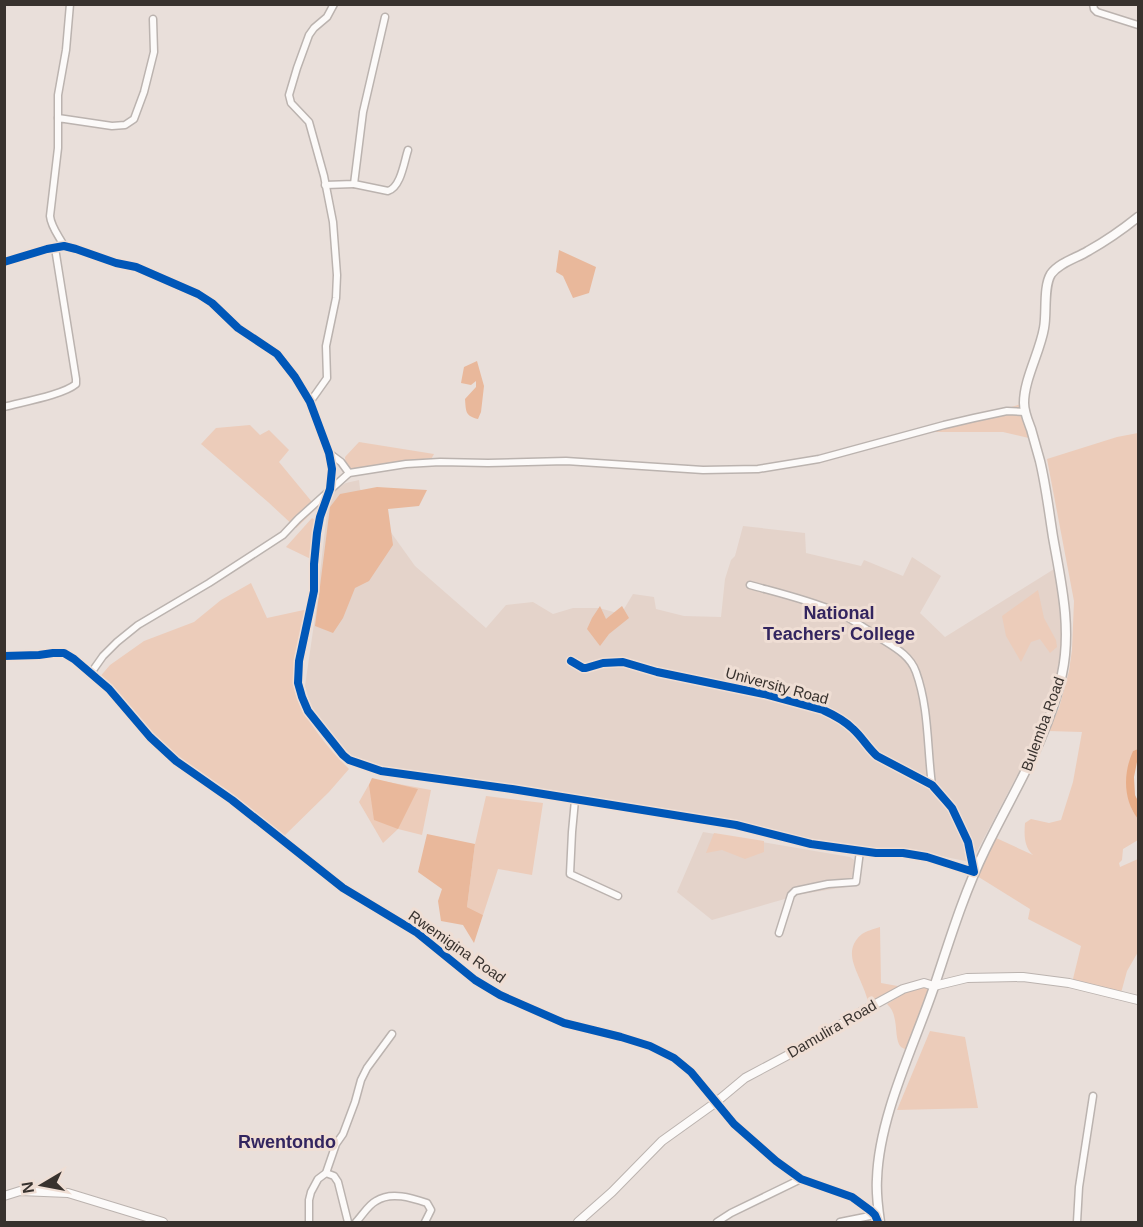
<svg xmlns="http://www.w3.org/2000/svg" width="1143" height="1227" font-family="Helvetica,sans-serif">
<style>
.built{fill:#e4d3ca}
.green{fill:#ecccba}
.forest{fill:#e9b89b}
.water{fill:#e8ad88}
.lines{fill:none;stroke-linecap:round;stroke-linejoin:round}
.minor-casing{stroke:#bbb3af;stroke-width:9}
.tertiary-casing{stroke:#bbb3af;stroke-width:10}
.secondary-casing{stroke:#bbb3af;stroke-width:11}
.minor{stroke:#fcfaf9;stroke-width:6}
.tertiary{stroke:#fcfaf9;stroke-width:8}
.secondary{stroke:#fcfaf9;stroke-width:8}
.cycleway-casing{stroke:#efded4;stroke-width:11}
.cycleway{stroke:#0057b8;stroke-width:8}
.labels{text-anchor:middle;stroke-width:6;stroke-linejoin:round;paint-order:stroke}
.street-label{font-size:15px;fill:#38322e;stroke:#efded4}
.quarter-label{font-size:18px;font-weight:bold;fill:#33255f;stroke:#efded4}
</style>
<rect width="100%" height="100%" fill="#e9dfda"/>
<g class="built">
<path d="M359,480L360,489L415,566L486,628L506,605L533,602L553,614L573,608H599L621,614L633,594L654,597L656,609L684,616L721,617L725,579L731,560L735,556L743,526L805,533L806,553L861,566L864,560L903,576L912,557L941,576L920,613L945,637L1059,566L1065,601L1063,664L1050,706L1021,768L975,855L970,862L921,852L859,848L808,840L723,824L371,767L352,758L331,739L310,704L305,686L315,617L327,512L330,497L336,488L346,483Z"/>
<path d="M703,832L850,857L854,860L855,869L851,879L852,886L802,894L712,920L677,892Z"/>
</g>
<g class="green">
<path d="M1021,404L1033,439L1003,432H930Z"/>
<path d="M250,425L260,435L269,430L289,450L279,462L317,508L296,528L268,502L201,444L216,428Z"/>
<path d="M1138,433V749L1133,751L1127,791L1132,810L1138,819V840L1123,849L1122,860L1119,863L1120,867L1138,859V952L1127,971L1121,993L1072,983L1081,946L1028,919L1030,909L977,876L994,837L1033,855C1024,847 1024,835 1025,823L1031,819L1049,823L1061,820L1073,782L1082,732L1048,731L1059,708L1069,671L1072,650L1074,601L1047,459L1117,437Z"/>
<path d="M359,442L434,454L429,463L403,466L354,475L346,468L345,457Z"/>
<path d="M312,518L317,522L315,561L286,547Z"/>
<path d="M251,583L267,618L313,608C307,632 300,656 299,682C299,686 299,691 299,696C306,723 330,750 349,769L329,792L280,840L211,787L176,766L98,679L110,665L144,641L194,622L221,600Z"/>
<path d="M1038,590L1044,618L1056,640L1057,647L1050,653L1040,639L1031,642L1021,662L1006,636L1002,616Z"/>
<path d="M372,779L431,790L422,835L398,829L383,843L359,802Z"/>
<path d="M486,796L543,803L532,875L498,869L483,915L467,907L475,844Z"/>
<path d="M714,833L764,841V852L745,859L722,850L706,853Z"/>
<path d="M880,927L881,983L903,987L870,1006C867,1000 866,993 863,987C857,970 842,950 862,934C866,931 874,929 880,927Z"/>
<path d="M923,987L932,988L910,1051C907,1050 904,1049 901,1047C893,1039 900,1015 887,1004L908,991Z"/>
<path d="M930,1031L965,1037L978,1108L897,1110Z"/>
</g>
<g class="forest">
<path d="M559,250L596,267L589,293L573,298L563,276L556,272Z"/>
<path d="M477,361L484,386L481,412L478,419C465,416 466,411 465,399L476,387V381L471,385L461,383L464,367Z"/>
<path d="M377,487L427,490L419,506L388,509L393,545L369,581L355,588L343,618L333,633L315,626L330,507L340,494Z"/>
<path d="M600,606L606,619L622,606L629,618L609,634L600,646L587,629L592,618Z"/>
<path d="M372,778L418,789L398,829L374,820L369,785Z"/>
<path d="M427,834L475,844L467,907L483,915L474,943L463,925L441,921L438,901L442,889L418,872Z"/>
</g>
<path class="water" d="M1138,749V761L1137,762L1134,777L1135,795L1138,801V819C1123,800 1123,773 1133,751Z"/>
<g class="lines">
<g class="minor-casing">
<g id="minor">
<path d="M1093,4L1094,9L1097,12L1138,25"/>
<path d="M58,118V95L66,50L70,4"/>
<path d="M354,184L388,191C401,187 404,162 408,150"/>
<path d="M325,185L354,184L363,112L385,17"/>
<path d="M64,246C59,236 51,227 50,216L58,148V118L112,126L125,125L134,119L144,92L154,52L153,19"/>
<path d="M4,262L47,249L64,246L76,249L116,263L136,267L198,294L212,303L238,328L277,354L295,377L310,402L329,453L332,469L330,489L320,517L317,533L314,564V591L299,661L298,683L302,697L308,711L343,755L349,760L381,771L512,789L736,825L811,844L876,853H903L927,857L974,872L968,842L952,808L946,801L932,785L877,756C868,748 862,737 853,729C845,721 834,715 823,710L764,694L657,672L623,662L603,663L586,668H583L571,661"/>
<path d="M310,402L327,378L326,346L336,298L337,275L333,222L324,176L309,122L291,103L289,95L297,68L309,35L314,28L327,17L334,4"/>
<path d="M4,407C22,402 63,395 76,384V379L55,248"/>
<path d="M329,453L341,462L349,473"/>
<path d="M750,585C779,593 809,600 837,612C852,619 866,629 880,638C894,647 910,655 916,672C929,708 927,747 932,785"/>
<path d="M4,656L39,655L53,653H64L74,659L109,689L150,737L176,761L232,800L343,888L416,932L475,980L500,995L564,1023L621,1037L650,1046L674,1058L691,1072L734,1124L776,1161L801,1179L852,1197L871,1211L875,1215L878,1222"/>
<path d="M91,673L103,656L117,642L138,625L209,583L283,535L298,519L349,473L406,464L440,462L488,463L566,461L703,470L758,469L819,459L944,425L974,418L1007,411L1025,412"/>
<path d="M575,800L572,832L570,874L618,896"/>
<path d="M779,933L791,895L795,891L828,884L856,882L860,851"/>
<path d="M326,1173L334,1176L338,1182L348,1222"/>
<path d="M309,1222V1200L311,1192L318,1179L326,1173L336,1144L343,1134L355,1102L361,1080L367,1068L392,1034"/>
<path d="M356,1222C362,1216 368,1205 376,1201C391,1191 412,1198 427,1203L431,1210L425,1222"/>
<path d="M717,1222L731,1213L801,1179"/>
<path d="M840,1222L875,1215"/>
<path d="M1077,1222L1079,1187L1093,1096"/>
</g>
</g>
<g class="tertiary-casing">
<g id="tertiary">
<path d="M4,1196L20,1191L68,1193L163,1222"/>
<path d="M578,1222L612,1192L662,1141L715,1103L745,1078L805,1046L861,1012L903,989L924,983L934,986L967,978L1023,977L1069,983L1138,1000"/>
</g>
</g>
<g class="secondary-casing">
<path id="secondary" d="M880,1222C878,1208 876,1193 877,1179C879,1115 915,1044 935,984C950,939 964,893 985,850C1013,792 1049,737 1062,674C1072,628 1061,582 1053,537C1049,512 1046,486 1040,461C1037,450 1034,440 1031,429C1028,421 1024,412 1024,403C1024,379 1040,352 1044,328C1047,313 1043,287 1051,274C1060,262 1077,258 1088,251C1106,241 1123,229 1138,217"/>
</g>
<use href="#minor" class="minor"/>
<use href="#tertiary" class="tertiary"/>
<use href="#secondary" class="secondary"/>
<g class="cycleway-casing">
<g id="cycleway">
<path d="M4,262L47,249L64,246L76,249L116,263L136,267L198,294L212,303L238,328L277,354L295,377L310,402L329,453L332,469L330,489L320,517L317,533L314,564V591L299,661L298,683L302,697L308,711L343,755L349,760L381,771L512,789L736,825L811,844L876,853H903L927,857L974,872L968,842L952,808L946,801L932,785L877,756C868,748 862,737 853,729C845,721 834,715 823,710L764,694L657,672L623,662L603,663L586,668H583L571,661"/>
<path d="M4,656L39,655L53,653H64L74,659L109,689L150,737L176,761L232,800L343,888L416,932L475,980L500,995L564,1023L621,1037L650,1046L674,1058L691,1072L734,1124L776,1161L801,1179L852,1197L871,1211L875,1215L878,1222"/>
</g>
</g>
<use href="#cycleway" class="cycleway"/>
</g>
<g class="labels">
<g class="street-label">
<text transform="translate(777 686) rotate(15)" y="5">University Road</text>
<text transform="translate(1043 724) rotate(-70)" y="5">Bulemba Road</text>
<text transform="translate(457 947) rotate(35)" y="5">Rwemigina Road</text>
<text transform="translate(832 1029) rotate(-30)" y="5">Damulira Road</text>
</g>
<g class="quarter-label">
<text x="839" y="619">National<tspan x="839" dy="21">Teachers' College</tspan></text>
<text x="287" y="1148">Rwentondo</text>
</g>
</g>
<rect width="1143" height="1227" fill="none" stroke="#38322e" stroke-width="12"/>
<g transform="translate(42 1185) rotate(260)" stroke="#efded4" stroke-width="4.5" paint-order="stroke">
<path d="M0-4.5L10 22L0 15L-10 22Z" fill="#38322e"/>
<text y="-9" font-size="16" font-weight="bold" text-anchor="middle" fill="#38322e">N</text>
</g>
</svg>
